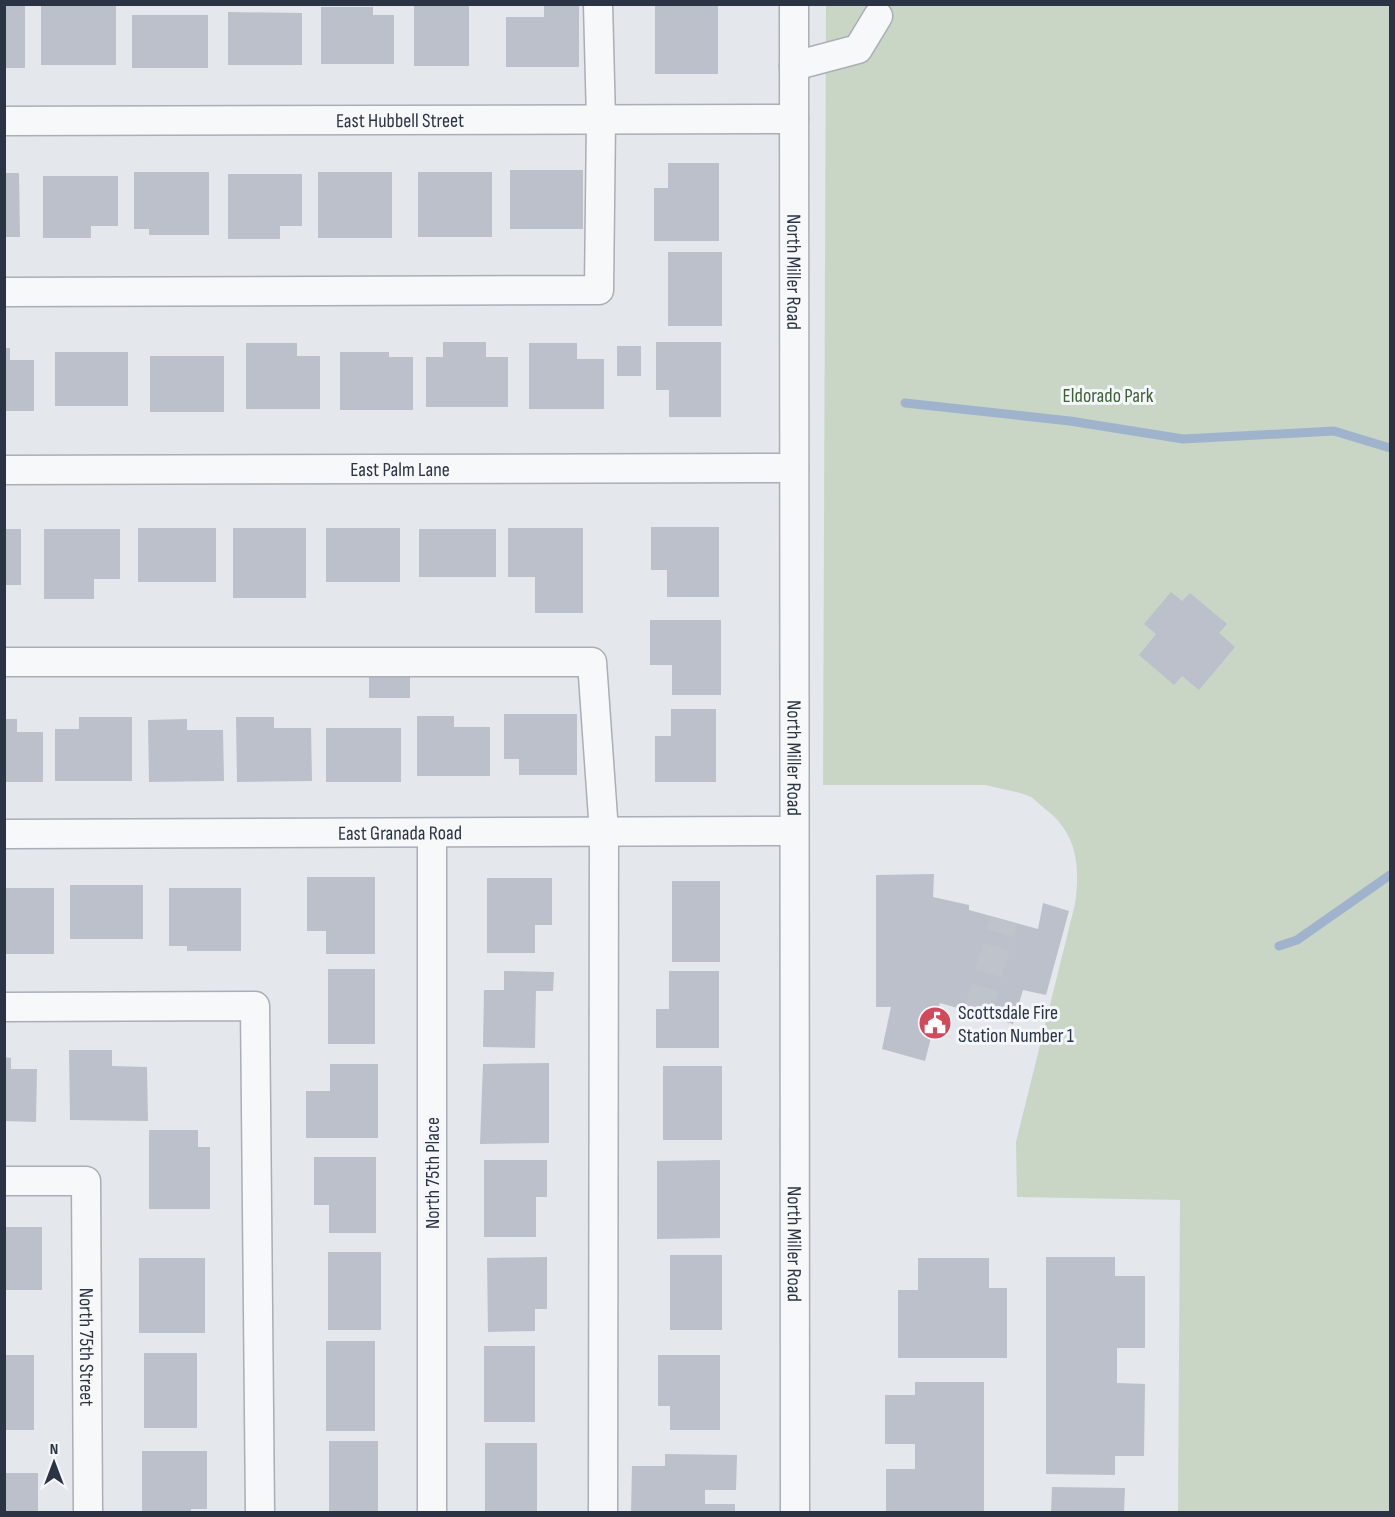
<svg xmlns="http://www.w3.org/2000/svg" width="1395" height="1517" font-family="'Sofia Sans Condensed',sans-serif">
<style>
.green{fill:#c9d6c5}
.lines{fill:none;stroke-linecap:round;stroke-linejoin:round}
.stream{stroke:#9fb4cc;stroke-width:9}
.building{fill:#bbc0ca}
.minor-tunnel{stroke:#bfc3cb;stroke-width:28;stroke-dasharray:28 14;stroke-linecap:butt}
.minor-casing{stroke:#a9aeb7;stroke-width:31}
.minor{stroke:#f7f8fa;stroke-width:28}
.labels{text-anchor:middle;stroke-width:6;stroke-linejoin:round;paint-order:stroke}
.street-label{font-size:20px;fill:#2b3445;stroke:#f4f6f9}
.park-label{font-size:20px;fill:#3f6138;stroke:#f4f6f9}
.poi-label{font-size:20px;fill:#2b3445;stroke:#f4f6f9;text-anchor:start}
</style>
<rect width="100%" height="100%" fill="#e4e7ec"/>
<path class="green" d="M826,5H1390V1512H1178L1180,1200L1017,1197L1016,1142L1075,904C1080,868 1078,837 1049,812C1043,808 1037,801 1031,797C1018,791 1000,789 986,785H823Z"/>
<g class="lines">
<g class="stream">
<path d="M905,403L1070,421L1183,439L1334,431L1390,448"/>
<path d="M1279,946L1297,940L1390,875"/>
</g>
</g>
<g class="building">
<rect x="4" y="4" width="21" height="64"/>
<rect x="414" y="4" width="55" height="62"/>
<path d="M544,4H579V67H506V17H544Z"/>
<rect x="655" y="4" width="63" height="70"/>
<rect x="41" y="5" width="75" height="60"/>
<path d="M321,7H373V15H394V64H321Z"/>
<path d="M228,12L302,13V65H228Z"/>
<rect x="132" y="15" width="76" height="53"/>
<path d="M668,163H719V241H654V188H668Z"/>
<rect x="510" y="170" width="73" height="59"/>
<path d="M134,172H209V235H149V229H134Z"/>
<rect x="318" y="172" width="74" height="66"/>
<rect x="418" y="172" width="74" height="65"/>
<path d="M4,173H19L20,237H4Z"/>
<path d="M228,174H302V226H280V239H228Z"/>
<path d="M43,176H118V226H91V238H43Z"/>
<rect x="668" y="252" width="54" height="74"/>
<path d="M443,342H486V357H508V407H426V357H443Z"/>
<path d="M656,342H721V417H669V390H656Z"/>
<path d="M246,343H297V356H320V409H246Z"/>
<path d="M529,343H577V359H604V409H529Z"/>
<rect x="617" y="346" width="24" height="30"/>
<path d="M4,348H10V360H34V411H4Z"/>
<rect x="55" y="352" width="73" height="54"/>
<path d="M340,352H389V357H413V410H340Z"/>
<rect x="150" y="356" width="74" height="56"/>
<path d="M651,527H719V597H667V570H651Z"/>
<rect x="138" y="528" width="78" height="54"/>
<rect x="233" y="528" width="73" height="70"/>
<rect x="326" y="528" width="74" height="54"/>
<path d="M508,528H583V613H535V577H508Z"/>
<rect x="4" y="529" width="17" height="56"/>
<path d="M44,529H120V579H94V599H44Z"/>
<rect x="419" y="529" width="77" height="48"/>
<path d="M1171,592L1182,601L1190,593L1227,624L1219,633L1235,647L1199,690L1182,676L1174,685L1139,655L1156,634L1144,624Z"/>
<path d="M650,620H721V695H672V665H650Z"/>
<rect x="369" y="668" width="41" height="30"/>
<path d="M671,709H716V782H655V736H671Z"/>
<path d="M504,714H577V775H519V759H504Z"/>
<path d="M417,716H454V727H490V776H417Z"/>
<path d="M79,717H132V781H55V729H79Z"/>
<path d="M236,717H274V728H311L312,781L237,782Z"/>
<path d="M4,719H17V732H43V782H4Z"/>
<path d="M187,719V730H223L224,781L149,782L148,720Z"/>
<rect x="326" y="728" width="75" height="54"/>
<path d="M934,874L933,897L969,905V910L1038,929L1043,903L1069,911L1046,995L1023,990L1013,1024L940,1003L925,1061L882,1049L891,1007H876V875Z"/>
<path d="M307,877H375V954H326V931H307Z"/>
<path d="M487,878H552V925H535V953H487Z"/>
<rect x="672" y="881" width="48" height="81"/>
<rect x="70" y="885" width="73" height="54"/>
<rect x="4" y="888" width="50" height="66"/>
<path d="M169,888H241V951H187V946H169Z"/>
<rect x="328" y="969" width="47" height="75"/>
<path d="M504,971L554,972L553,991H536L535,1048L483,1047L484,990H504Z"/>
<path d="M669,971H719V1048H656V1009H669Z"/>
<path d="M69,1050H112V1066L147,1067L148,1121L70,1120Z"/>
<path d="M4,1057L11,1058V1069H37L36,1122L4,1121Z"/>
<path d="M549,1063V1143L480,1144L483,1064Z"/>
<path d="M330,1064H378V1138H306V1091H330Z"/>
<rect x="663" y="1066" width="59" height="74"/>
<path d="M149,1130H198V1147H210V1209H149Z"/>
<path d="M314,1157H376V1233H329V1205H314Z"/>
<path d="M484,1160H547V1197H536V1237H484Z"/>
<path d="M720,1160V1238L657,1239V1161Z"/>
<rect x="4" y="1227" width="38" height="63"/>
<rect x="328" y="1252" width="53" height="78"/>
<rect x="670" y="1255" width="52" height="75"/>
<path d="M547,1257V1309H535V1331L488,1332L487,1258Z"/>
<path d="M1046,1257H1115V1276H1145V1348H1117V1383L1145,1384L1144,1456H1115V1475L1046,1474Z"/>
<rect x="139" y="1258" width="66" height="75"/>
<path d="M918,1258H989V1288H1007V1358H898V1290H918Z"/>
<rect x="326" y="1341" width="49" height="90"/>
<rect x="484" y="1346" width="51" height="76"/>
<rect x="144" y="1353" width="53" height="75"/>
<rect x="4" y="1355" width="30" height="75"/>
<path d="M658,1355H720V1430H670V1406H658Z"/>
<path d="M915,1382H984V1512H886V1469H915V1444H885V1395H915Z"/>
<rect x="329" y="1441" width="49" height="71"/>
<rect x="485" y="1443" width="52" height="69"/>
<path d="M142,1451H207V1509H191V1512H142Z"/>
<path d="M665,1454L737,1455L736,1490H705V1504H735V1512H631L632,1466H665Z"/>
<rect x="4" y="1473" width="34" height="39"/>
<path d="M1052,1487L1125,1488L1124,1512H1051Z"/>
</g>
<g class="lines">
<path class="minor-tunnel" d="M977,1014L1004,920"/>
<g class="minor-casing">
<g id="minor">
<path id="s1" d="M794,4L795,1512"/>
<path d="M794,66L858,49L878,16"/>
<path id="s2" d="M4,121L794,119"/>
<path d="M4,292L599,290L601,120L598,4"/>
<path id="s3" d="M4,470L794,468"/>
<path d="M4,662H592L604,832L603,1512"/>
<path d="M432,833V1512"/>
<path id="s4" d="M4,834L794,831"/>
<path d="M4,1007L255,1006L260,1512"/>
<path id="s5" d="M4,1181H86L88,1512"/>
</g>
</g>
<use href="#minor" class="minor"/>
</g>
<defs>
<g id="civic-disc" transform="scale(1.725)"><circle r="9.5" fill="#d1495b" stroke="#f4f6f9"/><path d="M-.6-6.5H3V-4.5H.6V-3L4-1V1h2V6H-6V1h2V-1L-.6-3ZM-1.2 2.5V6h2.4V2.5Z" fill="#fff"/></g>
</defs>
<g fill-rule="evenodd">
<use href="#civic-disc" x="935" y="1023"/>
</g>
<g class="labels">
<g class="street-label">
<text dy="7" stroke="none"><textPath href="#s2" startOffset="396">East Hubbell Street</textPath></text>
<text dy="7" stroke="none"><textPath href="#s1" startOffset="268">North Miller Road</textPath></text>
<text dy="7" stroke="none"><textPath href="#s3" startOffset="396">East Palm Lane</textPath></text>
<text dy="7" stroke="none"><textPath href="#s1" startOffset="754">North Miller Road</textPath></text>
<text dy="7" stroke="none"><textPath href="#s4" startOffset="396">East Granada Road</textPath></text>
<text transform="translate(432 1173) rotate(-90)" y="7">North 75th Place</text>
<text dy="7" stroke="none"><textPath href="#s1" startOffset="1240">North Miller Road</textPath></text>
<text dy="7" stroke="none"><textPath href="#s5" startOffset="248">North 75th Street</textPath></text>
</g>
<g class="park-label">
<text x="1108" y="402">Eldorado Park</text>
</g>
<g class="poi-label">
<text x="958" y="1019">Scottsdale Fire<tspan x="958" dy="23">Station Number 1</tspan></text>
</g>
</g>
<rect width="1395" height="1517" fill="none" stroke="#2b3445" stroke-width="12"/>
<g transform="translate(54 1463)" stroke="#f4f6f9" stroke-width="4.5" paint-order="stroke">
<path d="M0-4.5L10 22L0 15L-10 22Z" fill="#2b3445"/>
<text y="-9" font-size="16" font-weight="bold" text-anchor="middle" fill="#2b3445">N</text>
</g>
</svg>
